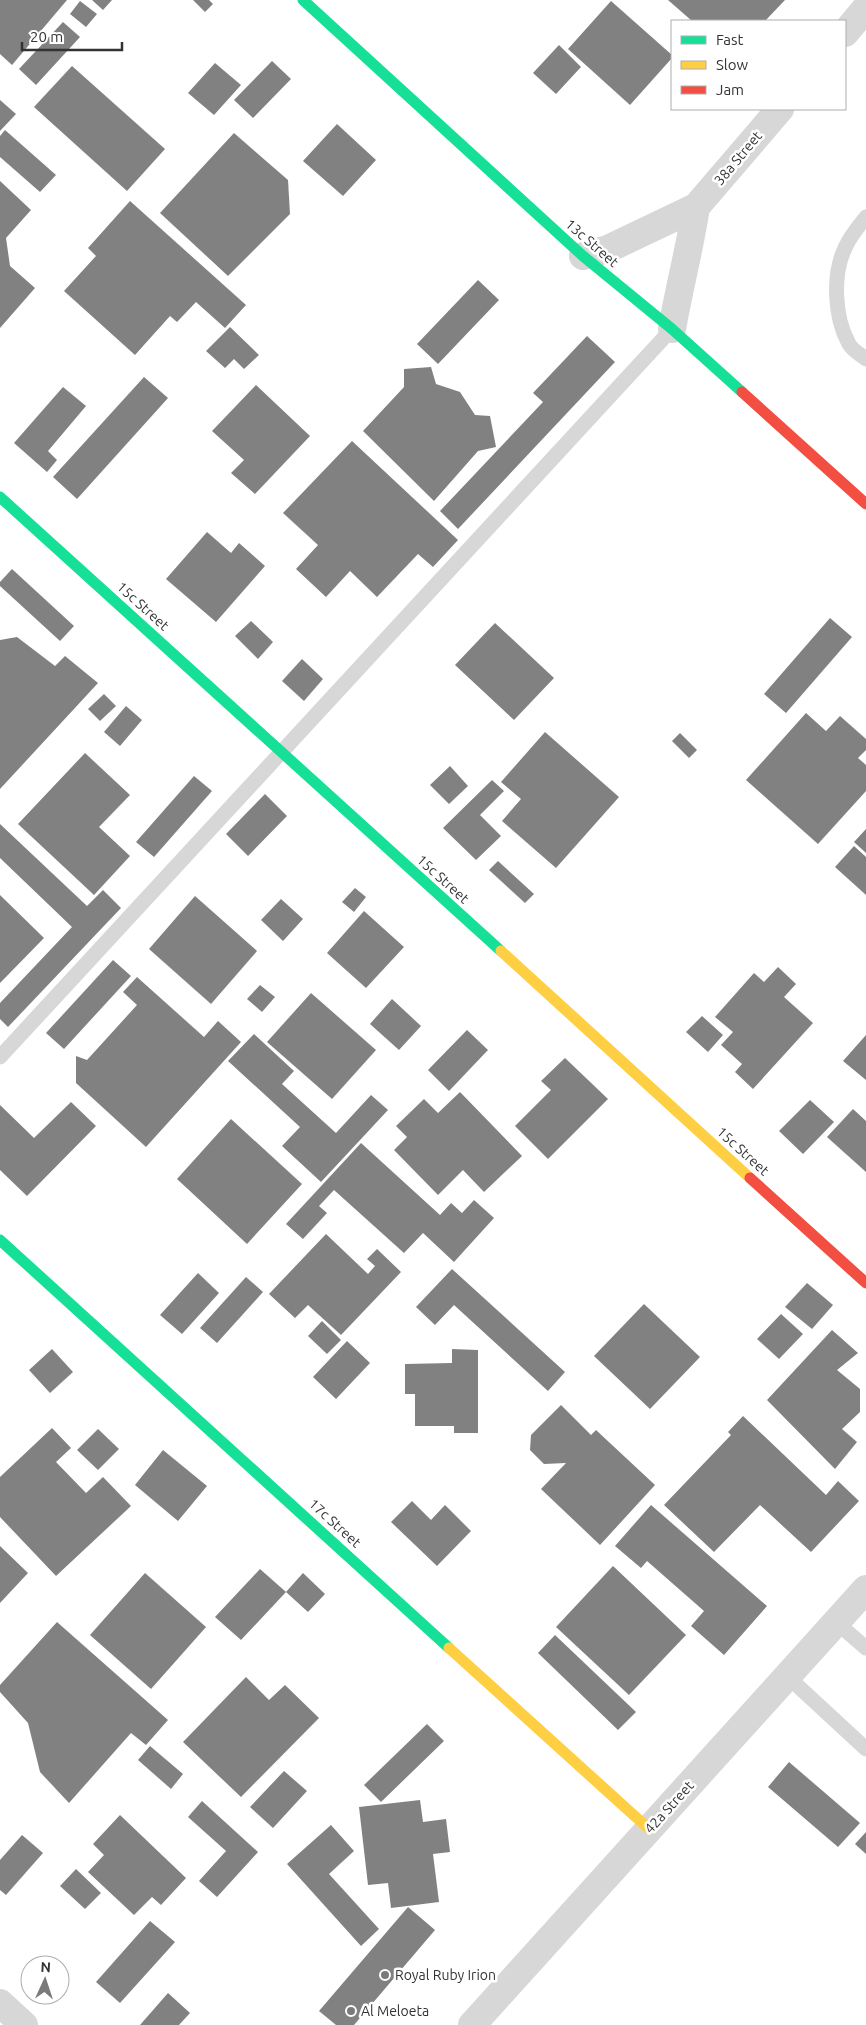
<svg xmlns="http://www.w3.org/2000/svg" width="866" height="2025" font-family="Ubuntu,sans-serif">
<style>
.building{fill:#818181}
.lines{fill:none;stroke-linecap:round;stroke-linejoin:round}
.lane{stroke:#d7d7d7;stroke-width:15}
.street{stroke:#d7d7d7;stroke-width:28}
.fast{stroke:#16e098;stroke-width:11}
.slow{stroke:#ffcf43;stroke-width:11}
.jam{stroke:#f24e42;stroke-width:11}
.poi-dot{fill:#7a7a7a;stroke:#fff;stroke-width:2}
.labels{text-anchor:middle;stroke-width:5;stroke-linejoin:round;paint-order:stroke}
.street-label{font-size:14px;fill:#333;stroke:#fff}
.poi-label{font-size:14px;fill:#333;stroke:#fff;text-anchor:start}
</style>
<rect width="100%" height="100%" fill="#fff"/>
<g class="building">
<path d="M0,0H67L12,65L0,54Z"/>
<path d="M92,0H112L103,10Z"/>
<path d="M193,0H209L213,4L205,12Z"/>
<path d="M668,0H785L765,21H692Z"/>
<path d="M80,1L97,14L86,27L70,14Z"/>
<path d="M611,1L672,55V58L630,105L568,49Z"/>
<path d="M63,22L80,37L36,85L19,69Z"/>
<path d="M559,45L581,67L556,94L533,73Z"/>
<path d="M272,61L291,79L253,118L234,100Z"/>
<path d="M215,63L241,85L214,115L188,93Z"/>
<path d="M72,66L165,149L127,191L34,107Z"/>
<path d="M0,100L16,114L0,131Z"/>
<path d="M337,124L376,160L343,196L303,161Z"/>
<path d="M5,130L56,175L40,192L0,157V136Z"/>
<path d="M234,133L288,180L290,214L228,276L160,213Z"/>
<path d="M0,181L31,210L6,238L10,266L35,288L0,328Z"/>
<path d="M130,201L246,305L225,328L196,302L177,322L170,316L135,355L64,291L96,256L88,248Z"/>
<path d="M478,280L499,300L438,364L417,344Z"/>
<path d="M230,327L259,355L244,369L234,359L225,368L206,351Z"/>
<path d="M587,336L615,362L458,529L440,511L543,402L533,393Z"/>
<path d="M431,367L436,384L460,392L475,415L490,416L496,447L478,451L434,501L363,431L404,387V369Z"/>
<path d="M144,377L168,398L77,499L53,477Z"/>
<path d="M256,385L310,436L255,494L231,473L244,460L212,431Z"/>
<path d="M63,387L86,406L48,451L57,460L47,472L14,443Z"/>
<path d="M352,441L458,540L433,567L418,554L377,597L350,571L326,597L296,569L318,545L283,513Z"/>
<path d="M207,532L231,553L239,543L265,566L216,622L166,579Z"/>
<path d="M12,569L74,626L60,641L0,586V582Z"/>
<path d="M830,618L852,637L786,713L764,694Z"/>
<path d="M251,621L273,642L258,659L235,636Z"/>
<path d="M495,623L554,678L514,720L455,665Z"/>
<path d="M17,637L55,666L65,656L98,683L0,789V640Z"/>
<path d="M302,659L323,679L304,701L282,681Z"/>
<path d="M104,694L116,706L100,721L88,709Z"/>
<path d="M126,706L142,720L120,746L104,732Z"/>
<path d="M806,713L826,731L840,716L866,739V750L858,758L866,765V791L818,844L746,780Z"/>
<path d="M545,732L619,797L556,868L502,821L521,799L501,782Z"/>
<path d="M680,733L697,750L689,758L672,741Z"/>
<path d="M85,753L130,795L99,827L130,856L94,895L18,824Z"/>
<path d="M450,766L468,786L449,804L430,785Z"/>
<path d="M194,776L212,791L154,857L136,842Z"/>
<path d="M492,780L504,791L480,815L501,836L476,860L443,828Z"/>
<path d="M265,794L287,816L248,856L226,834Z"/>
<path d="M0,824L87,906L103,890L121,908L8,1027L0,1019V1003L72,927L0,858Z"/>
<path d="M866,829V853L854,842Z"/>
<path d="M854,846L866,857V895L835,867Z"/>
<path d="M498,861L534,894L525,903L489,870Z"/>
<path d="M355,888L366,897L354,912L342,902Z"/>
<path d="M0,895L44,938L0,983Z"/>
<path d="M195,896L257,951L211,1004L149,949Z"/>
<path d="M281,899L303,919L283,941L261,920Z"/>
<path d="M364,911L404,947L366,988L327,953Z"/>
<path d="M113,960L131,976L64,1049L46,1033Z"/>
<path d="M778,967L796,984L784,997L813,1023L753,1089L735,1072L742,1064L721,1045L733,1032L715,1017L754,973L764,982Z"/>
<path d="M137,977L204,1037L218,1021L241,1042L146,1147L76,1083V1056L87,1060L137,1005L123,992Z"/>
<path d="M260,985L275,997L262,1012L247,999Z"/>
<path d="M311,993L376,1050L332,1099L267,1042Z"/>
<path d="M392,999L421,1026L399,1050L370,1024Z"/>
<path d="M702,1016L723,1035L708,1052L686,1032Z"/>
<path d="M467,1030L488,1050L449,1091L428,1070Z"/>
<path d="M254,1034L294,1071L282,1084L336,1133L371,1095L388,1110L321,1182L282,1146L300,1127L228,1061Z"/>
<path d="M866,1035V1080L843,1061Z"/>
<path d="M565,1058L608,1099L548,1159L515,1126L551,1090L541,1081Z"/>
<path d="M460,1092L522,1156L484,1192L463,1170L438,1195L394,1150L407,1137L396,1126L424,1099L438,1113Z"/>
<path d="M810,1100L834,1122L803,1154L779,1131Z"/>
<path d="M71,1102L96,1126L27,1196L0,1170V1105L34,1138Z"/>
<path d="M853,1109L866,1121V1172L827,1137Z"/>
<path d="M231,1119L302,1184L247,1244L177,1179Z"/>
<path d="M361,1143L440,1215L451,1203L462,1213L474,1200L494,1218L454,1262L423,1233L404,1253L334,1190L319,1206L327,1213L303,1239L286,1224Z"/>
<path d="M326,1234L368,1274L375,1266L367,1259L377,1249L401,1272L341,1335L308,1305L295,1318L269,1294Z"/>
<path d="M452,1269L565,1372L548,1391L454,1305L435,1325L416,1307Z"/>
<path d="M198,1273L219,1293L182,1334L160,1315Z"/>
<path d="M246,1277L263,1292L217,1343L200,1328Z"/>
<path d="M807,1283L833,1305L812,1329L785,1307Z"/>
<path d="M644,1304L700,1357L650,1409L594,1356Z"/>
<path d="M781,1314L803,1334L779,1359L757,1339Z"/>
<path d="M322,1321L341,1340L327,1354L308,1336Z"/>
<path d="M832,1330L858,1353L837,1370L860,1389V1412L842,1429L857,1442L835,1469L767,1400Z"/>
<path d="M347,1341L370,1363L336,1399L313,1377Z"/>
<path d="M52,1349L73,1372L50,1393L29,1370Z"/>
<path d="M452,1349L478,1350V1433H454V1426H415V1394H405V1364L452,1363Z"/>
<path d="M561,1405L591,1435L596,1430L655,1485L600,1545L541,1489L566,1463L544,1464L530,1450L531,1435Z"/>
<path d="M743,1416L826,1495L838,1481L859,1501L811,1552L760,1505L714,1552L664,1505L731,1435L728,1432Z"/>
<path d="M52,1428L71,1448L56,1462L86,1493L103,1477L131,1506L56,1576L0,1517V1477Z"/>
<path d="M98,1429L119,1449L98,1470L77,1450Z"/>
<path d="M163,1450L207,1486L178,1521L135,1485Z"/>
<path d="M412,1501L431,1520L445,1505L471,1531L437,1566L391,1522Z"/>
<path d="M651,1505L767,1606L724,1655L691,1626L704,1611L647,1561L641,1568L615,1546Z"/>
<path d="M0,1546L28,1573L0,1603Z"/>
<path d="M613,1566L686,1635L629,1695L556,1627Z"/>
<path d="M260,1569L286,1592L241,1640L215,1617Z"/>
<path d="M145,1573L206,1627L151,1689L90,1635Z"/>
<path d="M303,1573L325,1594L308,1612L286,1592Z"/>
<path d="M57,1622L168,1720L146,1745L131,1733L69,1803L40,1772L28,1723L0,1692V1685Z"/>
<path d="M555,1635L636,1712L618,1730L538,1653Z"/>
<path d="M246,1677L269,1700L285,1685L319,1718L241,1797L183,1742Z"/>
<path d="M427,1724L444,1741L381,1802L364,1785Z"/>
<path d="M150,1746L183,1774L171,1789L138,1760Z"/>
<path d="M789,1762L860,1823L838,1847L768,1787Z"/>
<path d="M284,1771L307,1791L273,1828L250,1807Z"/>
<path d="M420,1800L423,1822L446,1819L450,1852L433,1854L439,1902L391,1908L388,1883L368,1885L359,1807Z"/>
<path d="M202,1801L258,1852L217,1897L199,1881L226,1851L188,1817Z"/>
<path d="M120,1815L186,1878L161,1905L152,1897L134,1915L88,1872L104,1855L93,1844Z"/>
<path d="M331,1825L354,1851L329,1874L379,1929L361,1946L287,1864Z"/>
<path d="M866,1832V1854L855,1844Z"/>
<path d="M22,1835L43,1853L6,1895L0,1890V1860Z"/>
<path d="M76,1869L101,1893L85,1909L60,1886Z"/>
<path d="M408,1907L435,1930L354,2025H336L319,2011Z"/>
<path d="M150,1921L175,1942L120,2003L96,1982Z"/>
<path d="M168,1993L190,2013L179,2025H140Z"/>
</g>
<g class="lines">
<g class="lane">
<path d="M866,217C859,226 851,235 846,246C832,273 834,317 849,344C852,350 861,355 866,359"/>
<path d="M0,1057L672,329"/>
<path d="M836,1622L866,1648"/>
<path d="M787,1676L866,1749"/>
</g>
<g class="street">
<path d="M845,33L866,8"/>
<path d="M583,256L608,249L696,207L780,109"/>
<path d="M672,329C679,288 690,248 696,207"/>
<path d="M0,2003L24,2025"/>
<path d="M472,2025L866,1589"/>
</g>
<g class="fast">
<path d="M303,0L583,256L672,329L742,392"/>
<path d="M0,497L501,951"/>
<path d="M0,1240L449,1648"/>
</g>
<g class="slow">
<path d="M501,951L750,1178"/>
<path d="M449,1648L649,1829"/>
</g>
<g class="jam">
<path d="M742,392L866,504"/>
<path d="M750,1178L866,1283"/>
</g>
</g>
<g class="poi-dot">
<circle cx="385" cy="1975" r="5"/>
<circle cx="351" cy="2011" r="5"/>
</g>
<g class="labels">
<g class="street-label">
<text transform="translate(738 158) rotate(-50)" y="5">38a Street</text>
<text transform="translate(592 243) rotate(41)" y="5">13c Street</text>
<text transform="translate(143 606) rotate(42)" y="5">15c Street</text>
<text transform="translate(443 879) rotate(42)" y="5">15c Street</text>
<text transform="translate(743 1151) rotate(42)" y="5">15c Street</text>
<text transform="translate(335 1523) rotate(42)" y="5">17c Street</text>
<text transform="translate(669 1807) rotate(-48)" y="5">42a Street</text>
</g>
<g class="poi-label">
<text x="395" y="1980">Royal Ruby Irion</text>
<text x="361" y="2016">Al Meloeta</text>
</g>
</g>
<rect x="671" y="20" width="175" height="90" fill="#ffffff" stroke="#adadad"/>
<rect x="681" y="36" width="25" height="8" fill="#16e098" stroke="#adadad"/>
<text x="716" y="45" font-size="15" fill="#333333">Fast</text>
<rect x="681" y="61" width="25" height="8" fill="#ffcf43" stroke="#adadad"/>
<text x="716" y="70" font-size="15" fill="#333333">Slow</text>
<rect x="681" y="86" width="25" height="8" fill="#f24e42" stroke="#adadad"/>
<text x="716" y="95" font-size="15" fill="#333333">Jam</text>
<g transform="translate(45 1980) rotate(3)"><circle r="24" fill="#ffffff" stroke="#adadad"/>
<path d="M0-4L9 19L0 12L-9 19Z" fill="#7a7a7a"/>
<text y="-8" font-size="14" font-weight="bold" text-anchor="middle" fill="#333333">N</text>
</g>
<path d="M22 42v8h100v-8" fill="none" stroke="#333333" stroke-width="2.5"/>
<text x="30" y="42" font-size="15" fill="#333333" stroke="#ffffff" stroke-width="4" paint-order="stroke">20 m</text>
</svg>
